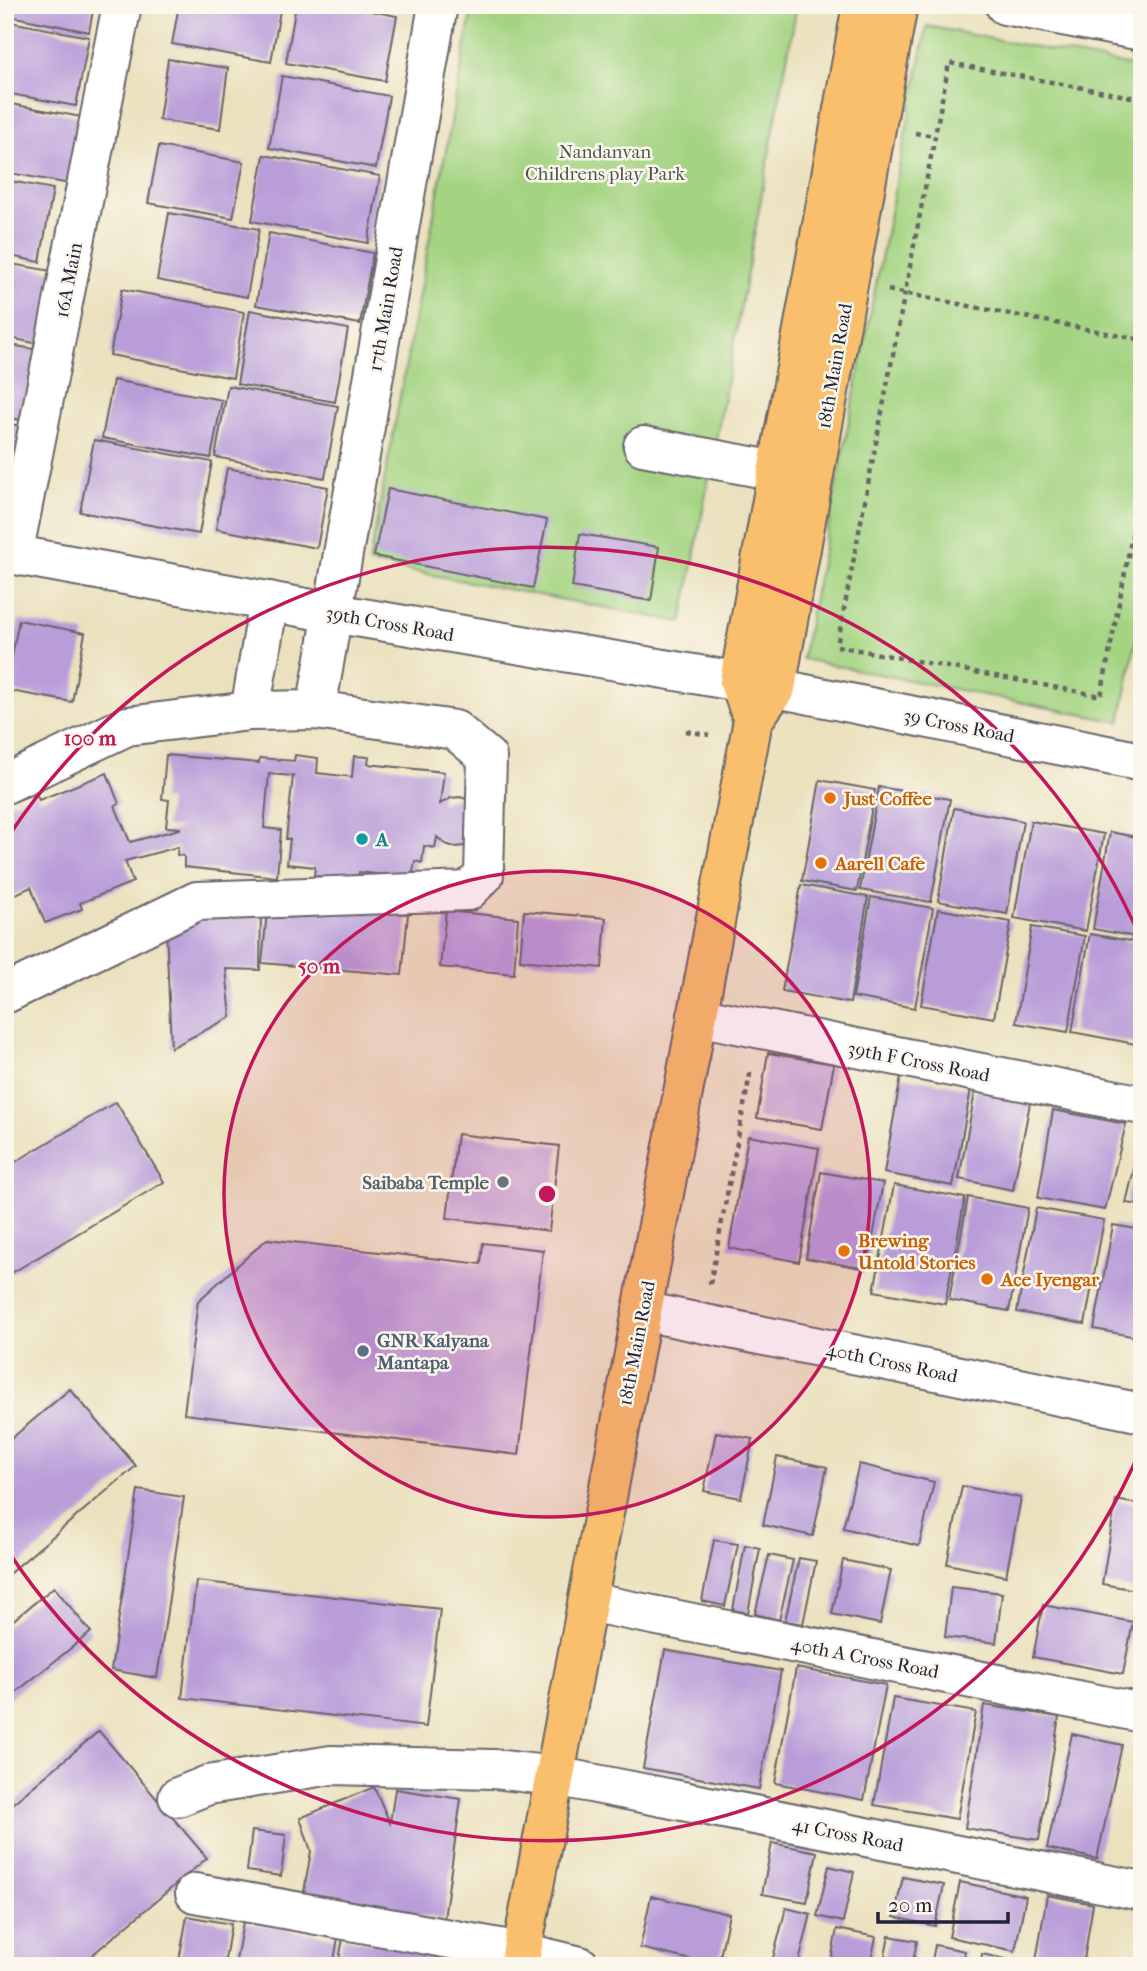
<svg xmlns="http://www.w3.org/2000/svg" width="1147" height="1971" font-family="'IM FELL French Canon',serif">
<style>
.green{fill:#a4d482;stroke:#637b5e;stroke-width:2}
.building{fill:#b99dd9}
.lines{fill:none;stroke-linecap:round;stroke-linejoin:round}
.minor-casing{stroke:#686569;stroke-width:42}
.major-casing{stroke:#686569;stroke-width:42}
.path{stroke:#686569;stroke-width:4.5;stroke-dasharray:5 5;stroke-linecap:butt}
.minor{stroke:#fff;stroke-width:38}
.major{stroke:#f9bf6d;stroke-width:38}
.ring{fill:none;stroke:#c2185b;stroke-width:3.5}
.food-dot{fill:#e8710a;stroke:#fbf7ec;stroke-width:2.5}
.culture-dot{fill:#0f9aa8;stroke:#fbf7ec;stroke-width:2.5}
.worship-dot{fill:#6b7280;stroke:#fbf7ec;stroke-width:2.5}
.service-dot{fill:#5c6f8a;stroke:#fbf7ec;stroke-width:2.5}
.labels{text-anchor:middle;stroke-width:5;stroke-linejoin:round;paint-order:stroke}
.park-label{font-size:19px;fill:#495750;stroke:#fbf7ec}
.street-label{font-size:19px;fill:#22223b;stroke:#fbf7ec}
.food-label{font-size:19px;font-weight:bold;fill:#c56008;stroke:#fbf7ec;text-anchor:start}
.culture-label{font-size:19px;font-weight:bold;fill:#0d838f;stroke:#fbf7ec;text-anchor:start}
.worship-label{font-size:19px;font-weight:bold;fill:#5b616d;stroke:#fbf7ec;text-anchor:end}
.service-label{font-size:19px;font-weight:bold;fill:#4e5e75;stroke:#fbf7ec;text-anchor:start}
.centre{fill:#c2185b;stroke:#fbf7ec;stroke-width:3.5}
.ring-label{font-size:21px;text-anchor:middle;font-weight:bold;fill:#c2185b;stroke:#fbf7ec;stroke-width:5;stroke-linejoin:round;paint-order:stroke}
</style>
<rect width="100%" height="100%" fill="#fbf7ec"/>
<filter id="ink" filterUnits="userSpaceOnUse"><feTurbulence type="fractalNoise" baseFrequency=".0143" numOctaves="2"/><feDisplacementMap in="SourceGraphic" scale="14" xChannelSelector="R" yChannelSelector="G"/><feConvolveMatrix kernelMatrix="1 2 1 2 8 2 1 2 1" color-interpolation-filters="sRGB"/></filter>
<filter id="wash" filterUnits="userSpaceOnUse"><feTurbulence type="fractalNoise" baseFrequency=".00686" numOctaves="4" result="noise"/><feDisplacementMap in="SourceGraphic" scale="28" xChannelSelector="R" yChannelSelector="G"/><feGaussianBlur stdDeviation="1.57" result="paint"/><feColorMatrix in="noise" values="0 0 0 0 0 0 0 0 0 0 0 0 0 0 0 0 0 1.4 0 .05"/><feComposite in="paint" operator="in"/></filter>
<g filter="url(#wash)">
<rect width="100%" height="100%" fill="#ebe1be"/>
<g class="green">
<path d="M473,5H797L682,622L369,563Z"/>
<path d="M927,26L1142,68V611L1120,722L802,659Z"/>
</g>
<g id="blocks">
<g class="building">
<path d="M5,5H94L89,32L5,15Z"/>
<path d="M179,5H281L271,62L172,44Z"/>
<path d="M296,5H339L397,16L385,81L286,63Z"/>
<path d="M5,21L89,37L76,106L5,93Z"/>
<path d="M168,59L228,68L220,129L159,120Z"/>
<path d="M282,76L389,96L376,168L269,148Z"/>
<path d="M5,103L82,117L70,184L5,172Z"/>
<path d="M159,146L244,162L233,218L148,203Z"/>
<path d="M264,155L380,176L368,243L252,221Z"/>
<path d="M5,180L53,189L40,262L5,255Z"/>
<path d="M169,213L259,229L247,297L157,280Z"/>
<path d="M269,233L373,253L360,324L256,305Z"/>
<path d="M5,263L52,271L39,344L5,337Z"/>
<path d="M122,289L244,312L233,378L110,355Z"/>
<path d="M250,310L348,329L335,402L237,384Z"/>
<path d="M5,344L45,351L31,422L5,417Z"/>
<path d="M113,380L222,400L211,458L102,438Z"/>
<path d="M228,386L338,406L325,478L215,457Z"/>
<path d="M5,423L25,427L5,500Z"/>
<path d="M94,440L212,462L199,534L80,512Z"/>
<path d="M227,468L328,487L317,548L216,529Z"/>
<path d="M388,489L547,520L533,588L374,556Z"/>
<path d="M580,534L659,547L651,601L572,587Z"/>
<path d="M19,620L85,633L72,702L5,690Z"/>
<path d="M166,755L259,763L260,758L294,761L295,755L318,758L317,773L352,777L354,756L369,757L368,764L444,772L440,804L451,798L460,797L470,800L473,842L464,846L455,847L445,844L437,837L435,848L424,846L422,863L415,861L412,878L359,872L358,880L314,876L315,867L287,864L290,839H286L293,776L269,774L264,828L281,830L277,877L184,867V856L177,855L178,847L125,861L133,882L80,903L82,909L45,923L31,887L5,899V805L36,793L39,800L107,773L119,804L115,806L130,842L180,829V828L166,827L169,800L162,799Z"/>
<path d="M820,780L875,790L857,891L802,881Z"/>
<path d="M879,787L950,799L931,902L860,890Z"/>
<path d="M954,808L1023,821L1007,914L938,901Z"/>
<path d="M1031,821L1104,834L1086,931L1014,918Z"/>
<path d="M1110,832L1142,838V938L1093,929Z"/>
<path d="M801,885L868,897L850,1003L782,991Z"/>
<path d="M871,897L933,908L915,1008L853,997Z"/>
<path d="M268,902L408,914L402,975L262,963Z"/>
<path d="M261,908L260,970L226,969L231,1017L171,1048L166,926Z"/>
<path d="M938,909L1011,922L994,1018L921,1005Z"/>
<path d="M446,911L518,918L514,974L440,967Z"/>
<path d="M524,911L606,918L602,968L520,960Z"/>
<path d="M1032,927L1085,936L1068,1032L1016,1023Z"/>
<path d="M1090,934L1142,943L1141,1045L1072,1032Z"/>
<path d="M768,1053L834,1064L822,1129L757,1118Z"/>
<path d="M901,1076L971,1089L953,1186L884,1173Z"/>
<path d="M976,1087L1031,1098L1013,1190L959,1179Z"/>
<path d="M116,1102L164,1182L5,1277V1168Z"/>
<path d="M1053,1110L1126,1124L1105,1210L1038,1198Z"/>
<path d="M457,1134L559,1146L549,1231L447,1218Z"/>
<path d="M748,1136L819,1148L799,1262L729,1248Z"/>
<path d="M1141,1140L1142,1205L1126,1203Z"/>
<path d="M821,1172L883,1183L867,1269L806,1258Z"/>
<path d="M894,1185L965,1198L945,1304L874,1291Z"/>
<path d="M968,1197L1028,1208L1009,1311L949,1300Z"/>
<path d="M1036,1208L1104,1220L1085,1324L1017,1312Z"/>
<path d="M1113,1225L1142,1230V1338L1094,1329Z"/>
<path d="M267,1239L481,1264L483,1243L543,1250L519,1455L184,1414L198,1301Z"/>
<path d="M70,1389L136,1466L5,1577V1444Z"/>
<path d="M716,1432L753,1439L741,1498L704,1491Z"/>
<path d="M777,1457L827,1467L813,1536L763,1525Z"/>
<path d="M859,1464L934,1482L919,1546L843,1528Z"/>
<path d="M962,1486L1021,1498L1006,1576L947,1564Z"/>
<path d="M138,1490L184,1497L157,1678L111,1670Z"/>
<path d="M1116,1500L1142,1505V1591L1102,1584Z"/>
<path d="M714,1540L738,1544L725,1606L702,1601Z"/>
<path d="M745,1545L760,1548L748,1613L733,1610Z"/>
<path d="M769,1555L793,1560L779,1620L755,1614Z"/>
<path d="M799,1558L816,1561L803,1624L785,1621Z"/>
<path d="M843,1560L891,1570L880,1624L832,1614Z"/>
<path d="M196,1581L440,1609L426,1727L182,1698Z"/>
<path d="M54,1587L91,1632L5,1701V1627Z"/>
<path d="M951,1587L1002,1593L996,1643L945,1637Z"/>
<path d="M1043,1605L1133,1622L1123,1674L1033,1657Z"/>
<path d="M665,1650L781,1671L759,1789L643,1768Z"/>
<path d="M796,1668L886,1685L864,1800L775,1783Z"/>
<path d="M893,1698L976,1712L957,1819L874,1805Z"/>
<path d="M984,1705L1059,1717L1039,1840L965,1828Z"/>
<path d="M99,1731L207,1858L79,1966H5V1810Z"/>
<path d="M1072,1734L1122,1745L1097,1859L1047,1848Z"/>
<path d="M374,1787L390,1823L395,1789L461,1799L444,1919L303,1898L311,1851L300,1818Z"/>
<path d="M252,1831L286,1835L281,1876L247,1871Z"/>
<path d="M772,1843L817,1852L807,1902L762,1894Z"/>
<path d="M829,1866L854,1872L843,1922L817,1916Z"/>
<path d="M903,1877L944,1885L935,1926L894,1917Z"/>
<path d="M960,1882L1026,1896L1015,1951L949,1937Z"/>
<path d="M1047,1895L1093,1904L1083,1966H1066L1036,1961Z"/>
<path d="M651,1896L729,1914L718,1966L640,1948Z"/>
<path d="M786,1908L811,1914L798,1966H771Z"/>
<path d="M187,1916L231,1924L224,1966H178Z"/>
<path d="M243,1922L338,1938L333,1966H235Z"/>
<path d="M837,1929L876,1937L870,1966H830Z"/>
<path d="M889,1936L917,1941L912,1966H883Z"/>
<path d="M343,1938L438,1954L436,1966H338Z"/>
<path d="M935,1945L965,1951L962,1966H931Z"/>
<path d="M982,1954L1019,1962L1018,1966H980Z"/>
</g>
</g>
</g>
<g filter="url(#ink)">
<use href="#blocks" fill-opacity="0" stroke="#686569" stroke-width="2"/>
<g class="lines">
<g class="minor-casing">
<g id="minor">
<path d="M1005,5L1142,31"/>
<path d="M643,446L777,471"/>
<path d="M5,553L333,613L776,688L1142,762"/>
<path d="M13,555L122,5"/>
<path d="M316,710L438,5"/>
<path d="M250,711L269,601"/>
<path d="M5,784L127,726L250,711L316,710L455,730L487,757L484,875L468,891L197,901L5,994"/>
<path d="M697,1016L1142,1105"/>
<path d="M642,1311L1142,1413"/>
<path d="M588,1602L1142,1713"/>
<path d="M178,1797L208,1785L331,1765L494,1769L555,1776L1142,1891"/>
<path d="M195,1893L522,1952L580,1966"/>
</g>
</g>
<g class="major-casing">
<g id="major">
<path d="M753,720L739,682L862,5"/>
<path d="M519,1966L753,720L776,688L898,5"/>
</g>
</g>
<g class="path">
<path d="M1142,99L949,63L837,646L1101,696L1142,484"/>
<path d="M915,133L934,136"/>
<path d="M888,290L1142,340"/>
<path d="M686,731L709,735"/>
<path d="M710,1284L751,1069"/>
</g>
<use href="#minor" class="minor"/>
<use href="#major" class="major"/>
</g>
</g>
<circle cx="547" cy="1194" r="323" fill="#c2185b" fill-opacity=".12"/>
<g class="ring">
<circle cx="547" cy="1194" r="323"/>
<path d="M1142 1446A646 646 0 0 1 8 1551M8 837A646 646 0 0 1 1142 942"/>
</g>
<g class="food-dot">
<circle cx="830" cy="798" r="7"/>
<circle cx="821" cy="863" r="7"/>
<circle cx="844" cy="1251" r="7"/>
<circle cx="987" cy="1279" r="7"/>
</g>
<circle class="culture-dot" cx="362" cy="839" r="7"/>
<circle class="worship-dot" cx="503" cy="1182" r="7"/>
<circle class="service-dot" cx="363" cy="1351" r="7"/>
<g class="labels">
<g class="park-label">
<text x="605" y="158">Nandanvan<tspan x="605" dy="22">Childrens play Park</tspan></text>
</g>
<g class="street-label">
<text transform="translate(68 280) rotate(-79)" y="7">16A Main</text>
<text transform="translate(385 309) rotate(-80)" y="7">17th Main Road</text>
<text transform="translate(834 366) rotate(-80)" y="7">18th Main Road</text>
<text transform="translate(390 623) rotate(10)" y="7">39th Cross Road</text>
<text transform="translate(959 725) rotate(11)" y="7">39 Cross Road</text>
<text transform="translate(919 1061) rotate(11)" y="7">39th F Cross Road</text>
<text transform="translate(636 1343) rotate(-79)" y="7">18th Main Road</text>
<text transform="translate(892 1362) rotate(12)" y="7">40th Cross Road</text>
<text transform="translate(865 1657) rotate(11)" y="7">40th A Cross Road</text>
<text transform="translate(848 1834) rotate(11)" y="7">41 Cross Road</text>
</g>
<g class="food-label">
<text x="844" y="805">Just Coffee</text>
<text x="835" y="870">Aarell Cafe</text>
<text x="858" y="1247">Brewing<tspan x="858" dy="22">Untold Stories</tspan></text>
<text x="1001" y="1286">Ace Iyengar</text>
</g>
<g class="culture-label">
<text x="376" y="846">A</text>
</g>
<g class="worship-label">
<text x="489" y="1189">Saibaba Temple</text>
</g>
<g class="service-label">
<text x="377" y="1347">GNR Kalyana<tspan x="377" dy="22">Mantapa</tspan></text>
</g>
</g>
<circle cx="547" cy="1194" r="10" class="centre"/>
<g class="ring-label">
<text x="90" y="745">100 m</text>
<text x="319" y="973">50 m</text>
</g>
<rect width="1147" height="1971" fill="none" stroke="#fbf7ec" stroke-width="28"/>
<path d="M878 1912v10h130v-10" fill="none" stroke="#22223b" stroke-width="3.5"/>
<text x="888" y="1912" font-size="21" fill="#22223b" stroke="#fbf7ec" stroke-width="5" paint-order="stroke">20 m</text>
</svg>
